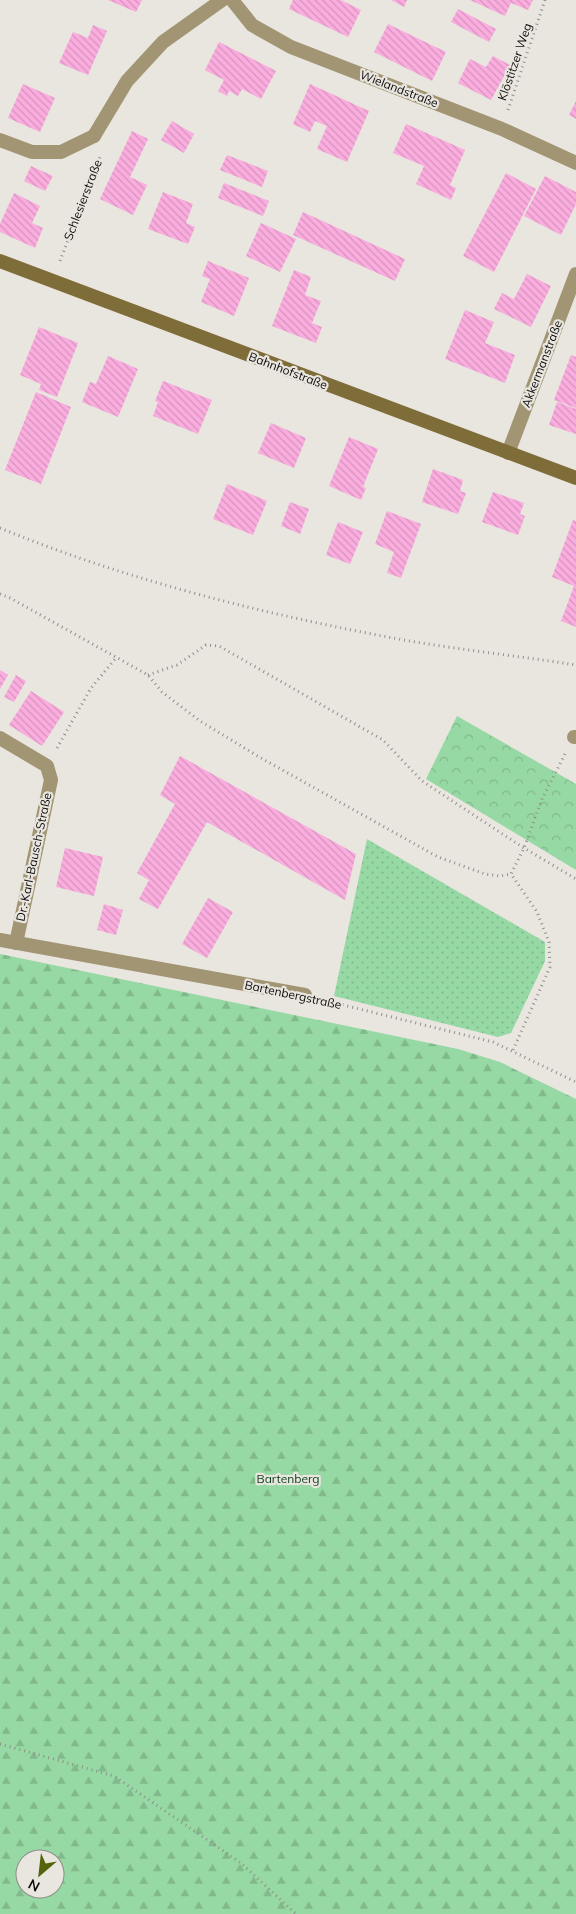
<svg xmlns="http://www.w3.org/2000/svg" width="576" height="1914" font-family="Mulish,sans-serif">
<style>
.grass{fill:url(#grass-dots)}
.forest{fill:url(#forest-firs);fill-rule:evenodd}
.park{fill:url(#park-crowns)}
.building{fill:url(#building-back-hatch)}
.lines{fill:none;stroke-linecap:round;stroke-linejoin:round}
.path{stroke:#918f8a;stroke-width:3;stroke-dasharray:1 4;stroke-linecap:butt}
.service{stroke:#a19573;stroke-width:14}
.minor{stroke:#a19573;stroke-width:14}
.secondary{stroke:#7f6d39;stroke-width:14}
.labels{text-anchor:middle;stroke-width:4.5;stroke-linejoin:round;paint-order:stroke}
.street-label{font-size:12px;fill:#0e0d0b;stroke:#e9e5df}
.park-label{font-size:12px;fill:#0d431f;stroke:#e9e5df}
</style>
<defs>
<pattern id="grass-dots" width="8" height="8" patternUnits="userSpaceOnUse" patternTransform="scale(1.25)"><rect width="8" height="8" fill="#97d9a4"/><path d="M2 2h.1M6 6h.1" fill="none" stroke="#81b98c" stroke-width="1.8" stroke-linecap="round"/></pattern>
<pattern id="forest-firs" width="22" height="20" patternUnits="userSpaceOnUse" patternTransform="scale(1.25)"><rect width="22" height="20" fill="#97d9a4"/><path d="M5 1l3.5 6h-7zM16 11l3.5 6h-7z" fill="#81b98c"/></pattern>
<pattern id="park-crowns" width="20" height="18" patternUnits="userSpaceOnUse" patternTransform="scale(1.25)"><rect width="20" height="18" fill="#97d9a4"/><path d="M2 6a3 3 0 1 1 6 0M12 15a3 3 0 1 1 6 0" fill="none" stroke="#81b98c"/></pattern>
<pattern id="building-back-hatch" width="6" height="6" patternUnits="userSpaceOnUse" patternTransform="scale(1.25)"><rect width="6" height="6" fill="#faadde"/><path d="M-1 5l2 2M0 0l6 6M5-1l2 2" fill="none" stroke="#d594bd"/></pattern>
</defs>
<rect width="100%" height="100%" fill="#e9e5df"/>
<path class="grass" d="M367,839L545,942V961L511,1033L498,1037L334,996Z"/>
<path class="forest" d="M0,954L458,1049L500,1062L576,1099V1914H0ZM25,1859H55V1889H25Z"/>
<path class="park" d="M457,716L576,784V870L426,779Z"/>
<g class="building">
<path d="M108,0H142L136,12Z"/>
<path d="M293,0H341L361,10L348,37L289,9Z"/>
<path d="M391,0H407L404,7Z"/>
<path d="M470,0H533L528,10L511,3L505,16Z"/>
<path d="M458,9L496,29L489,42L451,22Z"/>
<path d="M388,24L446,52L432,81L374,52Z"/>
<path d="M93,25L107,31L88,75L59,63L73,32L88,38Z"/>
<path d="M219,42L276,71L261,99L242,89L238,96L229,91L227,96L218,91L224,80L205,70Z"/>
<path d="M493,56L510,65L491,100L458,83L470,59L486,67Z"/>
<path d="M23,84L55,98L40,132L8,118Z"/>
<path d="M310,84L369,111L347,162L317,149L327,126L315,121L310,132L293,124Z"/>
<path d="M576,101V119L569,115Z"/>
<path d="M172,121L194,134L184,153L161,140Z"/>
<path d="M406,124L465,150L450,185L456,188L451,200L416,184L424,166L393,153Z"/>
<path d="M132,131L148,139L130,177L147,185L133,215L100,199Z"/>
<path d="M227,155L268,171L262,187L220,170Z"/>
<path d="M31,166L53,176L45,191L24,181Z"/>
<path d="M506,173L536,189L494,272L463,256Z"/>
<path d="M545,176L576,192V204L561,235L524,216Z"/>
<path d="M224,183L269,201L263,216L218,198Z"/>
<path d="M163,192L193,204L186,223L195,227L188,244L148,229Z"/>
<path d="M14,193L40,206L32,223L43,228L35,248L0,232V224Z"/>
<path d="M303,212L405,259L395,281L293,235Z"/>
<path d="M261,223L296,239L280,272L246,256Z"/>
<path d="M208,261L249,278L234,316L201,302L210,279L202,276Z"/>
<path d="M294,270L311,277L305,295L321,301L312,323L322,327L316,343L272,326Z"/>
<path d="M527,274L551,286L531,327L494,309L502,293L514,299Z"/>
<path d="M465,310L494,322L485,343L515,355L505,383L445,359Z"/>
<path d="M39,327L78,343L57,397L39,390L41,384L20,375Z"/>
<path d="M571,355L576,357V408L554,400Z"/>
<path d="M108,356L138,369L118,417L82,402L90,382L96,384Z"/>
<path d="M163,381L212,400L198,434L153,416L158,402L155,401Z"/>
<path d="M36,392L71,407L41,484L5,470Z"/>
<path d="M557,402L576,409V434L549,425Z"/>
<path d="M271,423L306,438L294,468L258,453Z"/>
<path d="M349,437L378,449L363,487L366,488L361,500L329,486Z"/>
<path d="M433,469L463,480L460,491L466,493L458,514L422,502Z"/>
<path d="M227,484L267,501L253,535L213,519Z"/>
<path d="M493,492L524,503L520,514L525,516L518,535L482,522Z"/>
<path d="M290,502L309,509L300,534L281,526Z"/>
<path d="M387,511L421,524L401,578L387,573L394,552L375,544Z"/>
<path d="M573,520L576,521V627L561,621L574,586L552,577Z"/>
<path d="M338,522L363,532L350,564L326,555Z"/>
<path d="M0,670L8,675L0,689Z"/>
<path d="M16,675L26,681L14,702L4,697Z"/>
<path d="M31,691L64,712L42,746L9,725Z"/>
<path d="M180,756L356,854L345,900L207,822L158,909L139,899L149,880L137,873L175,804L160,795Z"/>
<path d="M65,848L103,857L94,896L56,887Z"/>
<path d="M208,898L233,912L207,958L182,944Z"/>
<path d="M104,904L123,910L116,935L97,930Z"/>
</g>
<g class="lines">
<g class="path">
<path d="M508,110L545,0"/>
<path d="M60,261L100,157"/>
<path d="M0,528C129,581 267,615 404,640C461,650 519,656 576,665"/>
<path d="M0,594L10,598L148,675L162,692L200,721L261,758L438,857L485,874L500,876L511,874"/>
<path d="M148,675L177,665L206,645L219,646L383,740L422,781L524,848L576,879"/>
<path d="M57,748L91,688L116,658"/>
<path d="M323,1000L493,1042L576,1082"/>
<path d="M513,1050L550,967L549,942L537,912L511,874L524,848L542,799L565,754"/>
<path d="M0,1744L114,1776L241,1863L296,1914"/>
</g>
<g class="service">
<path d="M0,140L32,152H61L94,136"/>
<path d="M574,737H576"/>
</g>
<g class="minor">
<path d="M232,0L252,25L291,47L502,129L576,163"/>
<path d="M94,136L127,81L163,42L222,0"/>
<path d="M508,453L576,274"/>
<path d="M0,738L47,766L51,780L16,943"/>
<path d="M0,940L305,995"/>
</g>
<path class="secondary" d="M0,261L576,478"/>
</g>
<g class="labels">
<g class="street-label">
<text transform="translate(515 62) rotate(-71)" y="4">Klöstitzer Weg</text>
<text transform="translate(399 89) rotate(21)" y="4">Wielandstraße</text>
<text transform="translate(83 200) rotate(-69)" y="4">Schlesierstraße</text>
<text transform="translate(542 364) rotate(-69)" y="4">Akkermanstraße</text>
<text transform="translate(288 371) rotate(21)" y="4">Bahnhofstraße</text>
<text transform="translate(34 857) rotate(-78)" y="4">Dr.-Karl-Bausch-Straße</text>
<text transform="translate(293 995) rotate(12)" y="4">Bartenbergstraße</text>
</g>
<g class="park-label">
<text x="288" y="1483">Bartenberg</text>
</g>
</g>
<g transform="translate(40 1874) rotate(208)"><circle r="24" fill="#e9e5df" stroke="#918f8a"/>
<path d="M0-4L9 19L0 12L-9 19Z" fill="#53640c"/>
<text y="-8" font-size="14" font-weight="bold" text-anchor="middle" fill="#0e0d0b">N</text>
</g>
</svg>
